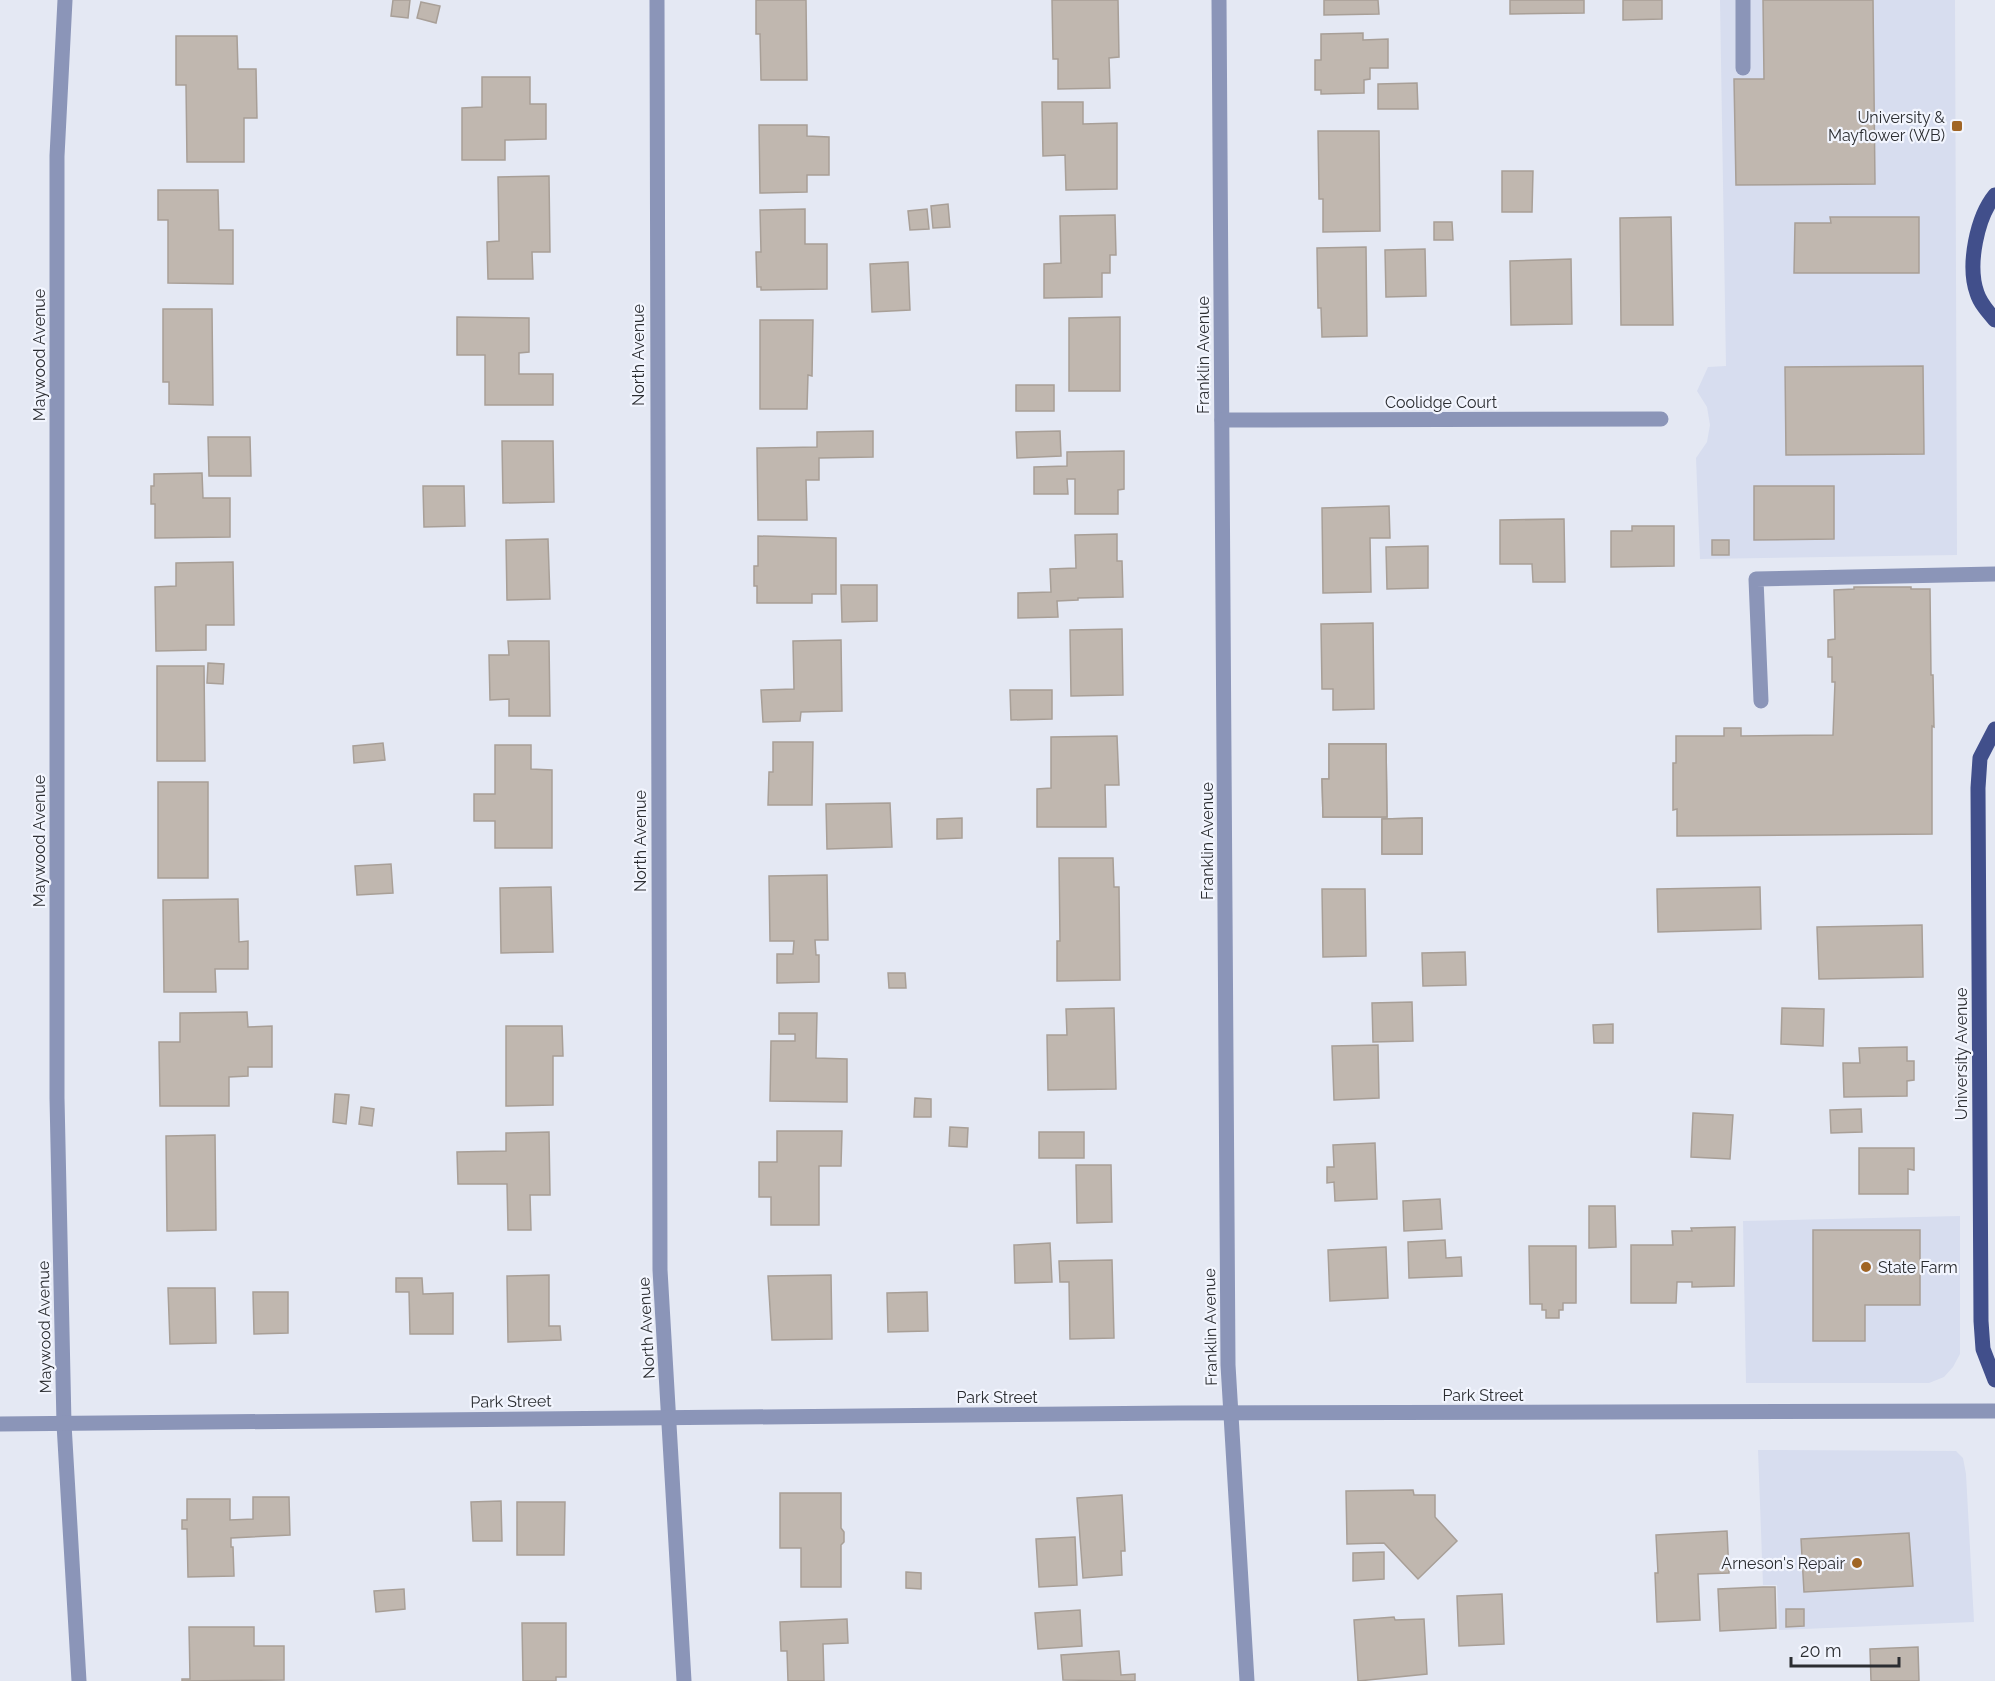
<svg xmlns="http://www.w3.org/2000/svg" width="1995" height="1681" font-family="Raleway,sans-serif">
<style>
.built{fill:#d7ddef}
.building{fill:#c0b7af;stroke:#a89f97;stroke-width:1.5}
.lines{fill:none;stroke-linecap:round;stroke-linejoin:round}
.service{stroke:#8b95b8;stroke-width:15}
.minor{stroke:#8b95b8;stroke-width:15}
.primary{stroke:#414f8b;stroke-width:15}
.poi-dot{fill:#a06525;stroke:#f2f5fe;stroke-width:2}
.labels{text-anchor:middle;stroke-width:4.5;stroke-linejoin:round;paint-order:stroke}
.poi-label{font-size:16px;fill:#2b2d31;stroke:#f2f5fe;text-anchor:end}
.street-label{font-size:16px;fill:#2b2d31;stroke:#f2f5fe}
</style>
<rect width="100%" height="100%" fill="#e4e8f3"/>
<g class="built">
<path d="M1720,0H1955L1957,555L1700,559L1696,458L1707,442L1710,425L1707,407L1697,391L1708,367L1726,366Z"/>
<path d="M1960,1216V1354L1953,1367L1944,1377L1929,1383H1746L1743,1221Z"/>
<path d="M1758,1450L1956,1451L1963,1458L1966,1474L1974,1622L1779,1630L1777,1585H1763Z"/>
</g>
<g class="building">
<path d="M393,0H410L408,18L391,16Z"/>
<path d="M756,0H806L807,80H761L760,34H756Z"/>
<path d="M1052,0H1118L1119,57L1109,58L1110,88L1058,89V59H1053Z"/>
<path d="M1324,0H1378L1379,14L1324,15Z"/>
<path d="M1510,0H1584V13L1510,14Z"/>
<path d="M1623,0H1662V19L1623,20Z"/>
<path d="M1763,0H1873L1875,184L1736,185L1734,79H1764Z"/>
<path d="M421,2L440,6L436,23L417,18Z"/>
<path d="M1363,33V40L1388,39V68H1370V79L1364,80V93L1321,94V90H1315V60H1321V34Z"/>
<path d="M176,36H237L238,69H256L257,118H244V162H187L186,85H176Z"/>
<path d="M482,77H530V104H546V139L505,140V160H462V108L482,107Z"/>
<path d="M1417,83L1418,109H1378V84Z"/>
<path d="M1042,102H1083V124L1117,123V189L1066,190L1065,155L1043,156Z"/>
<path d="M759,125H807V136L829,137V175H807V192L760,193Z"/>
<path d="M1318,131H1379L1380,231L1323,232V199H1319Z"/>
<path d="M1502,171H1533L1532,212H1502Z"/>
<path d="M549,176L550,252H532L533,279H488L487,242L499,241L498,177Z"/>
<path d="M158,190H218L219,230H233V284L168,283V220H158Z"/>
<path d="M948,204L950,227L933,228L931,206Z"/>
<path d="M805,209V244H827V289L761,290V287H757L756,252H761L760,210Z"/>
<path d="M927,209L929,229L910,230L908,211Z"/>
<path d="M1115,215L1116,255H1110V273H1102V297L1044,298V264L1061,263L1060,216Z"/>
<path d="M1671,217L1673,325H1621L1620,218Z"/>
<path d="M1830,217H1919V273H1794L1795,223H1831Z"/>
<path d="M1434,222H1452L1453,240H1434Z"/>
<path d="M1366,247L1367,336L1322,337L1321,308H1318L1317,248Z"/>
<path d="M1425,249L1426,296L1386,297L1385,250Z"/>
<path d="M1571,259L1572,324L1511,325L1510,261Z"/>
<path d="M908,262L910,310L872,312L870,264Z"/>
<path d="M163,309H212L213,405L169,404V382H163Z"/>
<path d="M457,317L529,318V352L519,353V374H553V405H485V355H457Z"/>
<path d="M1120,317V391H1069V318Z"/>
<path d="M760,320H813L812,376L808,375L807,409H760Z"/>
<path d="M1923,366L1924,454L1786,455L1785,367Z"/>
<rect x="1016" y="385" width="38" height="26"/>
<path d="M873,431V457L819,458V480H806L807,520H758L757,448L817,447V432Z"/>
<path d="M1060,431L1061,456L1017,458L1016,432Z"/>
<path d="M208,437H250L251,476H209Z"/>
<path d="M502,441H553L554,502L503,503Z"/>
<path d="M1124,451V489L1118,490V514H1075V479H1067L1068,494H1034V467L1067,466V452Z"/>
<path d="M202,473L203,498H230V537L155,538V504H151V486H154V474Z"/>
<path d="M423,486H464L465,526L424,527Z"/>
<path d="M1754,486H1834V539L1754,540Z"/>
<path d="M1389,506L1390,538H1370L1371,592L1323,593L1322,508Z"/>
<path d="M1564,519L1565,582H1533L1532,564H1500V520Z"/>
<path d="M1632,526H1674V566L1611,567V531H1632Z"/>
<path d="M1117,534V561H1122L1123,597L1078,598V600L1057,601L1058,617L1018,618V593L1051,592L1050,569L1076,568L1075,535Z"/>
<path d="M758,536L836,538V594H812V603H757V586H754V566H758Z"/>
<path d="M548,539L550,599L507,600L506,540Z"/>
<rect x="1712" y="540" width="17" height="15"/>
<path d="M1428,546V588L1387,589L1386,547Z"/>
<path d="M233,562L234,625H206V650L156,651L155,587L176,586V563Z"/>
<path d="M841,585H877V621L842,622Z"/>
<path d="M1854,587H1911V589H1930L1931,675H1933L1934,727L1932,726V834L1677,836V809L1673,810V763H1676V736H1724V728H1741V736L1833,735L1835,682H1832V657H1828V640L1835,639L1834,590L1854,589Z"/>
<path d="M1373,623L1374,709L1333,710V689H1322L1321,624Z"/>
<path d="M1122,629L1123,695L1071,696L1070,630Z"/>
<path d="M841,640L842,711L801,712L800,721L763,722L761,690L794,689L793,641Z"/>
<path d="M508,641H549L550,716H509V699L490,700L489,655H509Z"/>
<path d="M208,663L224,664L223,684L207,683Z"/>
<path d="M157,666H204L205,761H157Z"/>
<path d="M1010,690H1052V719L1011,720Z"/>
<path d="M1117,736L1119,785H1105L1106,827H1037V789L1051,788V737Z"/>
<path d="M773,742H813L812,805H768L769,772H773Z"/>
<path d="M383,743L385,760L354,763L353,746Z"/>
<path d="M1329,744H1386L1387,817H1323L1322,779H1329Z"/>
<path d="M1329,744H1386L1387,817H1323L1322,779H1329Z"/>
<path d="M495,745H531V769L552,770V848H495V821H474V794H495Z"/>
<rect x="158" y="782" width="50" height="96"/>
<path d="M890,803L892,847L827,849L826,804Z"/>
<path d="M962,818V838L937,839V819Z"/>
<path d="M1422,818V854H1382V819Z"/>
<path d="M1422,818V854H1382V819Z"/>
<path d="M1059,858H1113L1114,887H1119L1120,980L1057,981V941H1060Z"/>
<path d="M391,864L393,893L357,895L355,866Z"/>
<path d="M827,875L828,940H815L816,955H819V982L777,983V954H793L794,941H770L769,876Z"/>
<path d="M551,887L553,952L501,953L500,888Z"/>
<path d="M1760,887L1761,929L1658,932L1657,889Z"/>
<path d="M1322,889H1365L1366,956L1323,957Z"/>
<path d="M238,899L239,942L248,941V969H215L216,992H164L163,900Z"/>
<path d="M1922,925L1923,977L1819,979L1817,927Z"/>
<path d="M1465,952L1466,985L1423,986L1422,953Z"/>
<path d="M888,973H905L906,988H889Z"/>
<path d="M1412,1002L1413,1041L1373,1042L1372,1003Z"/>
<path d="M1114,1008L1116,1089L1048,1090L1047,1035H1067L1066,1009Z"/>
<path d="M1782,1008L1824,1009L1823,1046L1781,1044Z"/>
<path d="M247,1012L248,1027L272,1026V1067H248V1076L229,1077V1106H160L159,1042H180V1013Z"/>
<path d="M779,1013H817L816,1058L847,1059V1102L770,1101L771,1041H795V1034H779Z"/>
<path d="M1613,1024V1043H1594L1593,1025Z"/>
<path d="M506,1026H562L563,1056H553V1105L506,1106Z"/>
<path d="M1378,1045L1379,1098L1334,1100L1332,1046Z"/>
<path d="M1907,1047V1061H1914V1080L1907,1081V1096L1844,1097L1843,1063H1860L1859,1048Z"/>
<path d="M335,1094L349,1095L346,1124L333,1122Z"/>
<path d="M915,1098L931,1099V1117H914Z"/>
<path d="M361,1107L374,1109L372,1126L359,1124Z"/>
<path d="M1861,1109L1862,1132L1831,1133L1830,1110Z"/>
<path d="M1693,1113L1733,1115L1730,1159L1691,1157Z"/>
<path d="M950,1127L968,1128L967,1147L949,1146Z"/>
<path d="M777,1131H842L841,1166H819V1225H771V1197H759V1162H777Z"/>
<path d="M549,1132L550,1195H530L531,1230H508L507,1184H458L457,1152L506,1151V1133Z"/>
<rect x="1039" y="1132" width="45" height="26"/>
<path d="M215,1135L216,1230L167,1231L166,1136Z"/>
<path d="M1375,1143L1377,1199L1335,1201L1334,1182L1327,1183V1167H1334L1333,1145Z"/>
<path d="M1859,1148H1914V1170L1908,1169V1194H1859Z"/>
<path d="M1076,1165H1111L1112,1222L1077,1223Z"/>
<path d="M1440,1199L1442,1229L1404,1231L1403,1201Z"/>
<path d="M1589,1206H1615L1616,1247L1589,1248Z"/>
<path d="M1735,1227L1734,1286L1692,1287V1282H1677L1676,1303H1631V1245H1673L1672,1231H1692L1691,1228Z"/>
<path d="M1813,1230H1920V1305H1865V1341H1813Z"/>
<path d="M1445,1240L1446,1258L1461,1257L1462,1276L1409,1278L1408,1242Z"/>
<path d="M1050,1243L1052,1282L1015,1283L1014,1245Z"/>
<path d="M1529,1246H1576V1303H1563V1310H1559V1318H1546V1310H1542V1304H1530Z"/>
<path d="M1386,1247L1388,1298L1330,1301L1328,1250Z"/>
<path d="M1112,1260L1114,1338L1070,1339L1069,1282H1060L1059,1261Z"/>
<path d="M549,1275V1326H560L561,1340L508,1342L507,1276Z"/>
<path d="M831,1275L832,1339L772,1340L768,1276Z"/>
<path d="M396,1278H422L423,1294L453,1293V1334H410L409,1292H396Z"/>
<path d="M168,1288H215L216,1343L170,1344Z"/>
<path d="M253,1292H288V1333L254,1334Z"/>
<path d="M927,1292L928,1331L888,1332L887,1293Z"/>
<path d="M1413,1490L1414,1495H1435V1517L1457,1541L1418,1579L1384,1543L1347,1544L1346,1491Z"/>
<path d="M780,1493H841V1528L844,1532V1542L841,1545V1587H801V1548H780Z"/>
<path d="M1122,1495L1125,1551H1121L1122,1575L1083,1578L1077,1498Z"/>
<path d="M253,1497H289L290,1535L231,1538V1547H233L234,1576L188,1577L187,1529H182V1520H187V1499H230V1520L253,1519Z"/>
<path d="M501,1501L502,1541H473L471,1502Z"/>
<path d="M517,1502H565L564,1555H517Z"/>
<path d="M1727,1531L1729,1573L1698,1574L1700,1620L1657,1622L1655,1573H1658L1656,1535Z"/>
<path d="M1909,1533L1913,1586L1804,1592L1801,1539Z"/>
<path d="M1075,1537L1077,1585L1039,1587L1036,1539Z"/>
<path d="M1384,1552V1579L1353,1581V1553Z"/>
<path d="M906,1572L921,1573V1589L906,1588Z"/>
<path d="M1763,1587H1775L1776,1628L1720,1631L1718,1589Z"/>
<path d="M404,1589L405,1609L376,1612L374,1591Z"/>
<path d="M1502,1594L1504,1644L1459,1646L1457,1596Z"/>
<path d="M1786,1609H1804V1626L1786,1627Z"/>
<path d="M1080,1610L1082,1646L1038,1649L1035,1613Z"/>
<path d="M1394,1617L1395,1620L1424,1619L1427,1674L1358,1681L1354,1620Z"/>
<path d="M847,1619L848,1643L823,1644L824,1681H788L787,1651H781L780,1622Z"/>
<path d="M522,1623H566V1677H556V1681H523Z"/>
<path d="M189,1627H254V1646H284V1680L182,1681V1679H190Z"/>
<path d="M1918,1647L1919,1681H1871L1870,1649Z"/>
<path d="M1119,1651L1121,1675L1135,1674V1681L1063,1680L1061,1655Z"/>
</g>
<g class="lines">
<g class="service">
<path d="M1743,0V68"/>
<path d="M1761,701L1756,579L1995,574"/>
</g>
<g class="minor">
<path d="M65,0L57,156V1098L64,1424L79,1681"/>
<path d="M657,0L660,1270L684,1681"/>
<path d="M1219,0L1228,1365L1247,1681"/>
<path d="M1222,420L1661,419"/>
<path d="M0,1424L1178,1413L1995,1411"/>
</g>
<g class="primary">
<path d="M1995,195C1977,217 1967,265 1977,293C1980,303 1988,312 1995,320"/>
<path d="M1995,729L1980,758L1978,788L1981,1321L1983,1349L1995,1380"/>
</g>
</g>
<g class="poi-dot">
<rect x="1951" y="120" width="12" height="12" rx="3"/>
<circle cx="1866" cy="1267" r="6"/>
<circle cx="1857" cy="1563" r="6"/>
</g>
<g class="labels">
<g class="poi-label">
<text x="1945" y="123">University &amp;<tspan x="1945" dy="18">Mayflower (WB)</tspan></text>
<text x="1878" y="1273" text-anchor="start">State Farm</text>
<text x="1845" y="1569">Arneson's Repair</text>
</g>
<g class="street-label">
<text transform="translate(39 355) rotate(-90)" y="6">Maywood Avenue</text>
<text transform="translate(638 355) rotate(-90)" y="6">North Avenue</text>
<text transform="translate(1203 355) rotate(-90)" y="6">Franklin Avenue</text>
<text x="1441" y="408">Coolidge Court</text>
<text transform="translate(39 841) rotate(-90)" y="6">Maywood Avenue</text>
<text transform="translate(640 841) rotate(-90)" y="6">North Avenue</text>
<text transform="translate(1207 841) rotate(-90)" y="6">Franklin Avenue</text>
<text transform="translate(1961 1054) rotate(-90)" y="6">University Avenue</text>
<text transform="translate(44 1327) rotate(-91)" y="6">Maywood Avenue</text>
<text transform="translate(1210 1327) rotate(-91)" y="6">Franklin Avenue</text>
<text transform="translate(646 1328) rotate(-93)" y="6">North Avenue</text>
<text x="1483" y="1401">Park Street</text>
<text x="997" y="1403">Park Street</text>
<text transform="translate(511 1401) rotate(-1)" y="6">Park Street</text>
</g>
</g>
<path d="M1791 1657v9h108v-9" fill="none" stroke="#2b2d31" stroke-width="3"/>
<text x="1800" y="1657" font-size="18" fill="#2b2d31" stroke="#f2f5fe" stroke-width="4.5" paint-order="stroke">20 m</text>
</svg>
